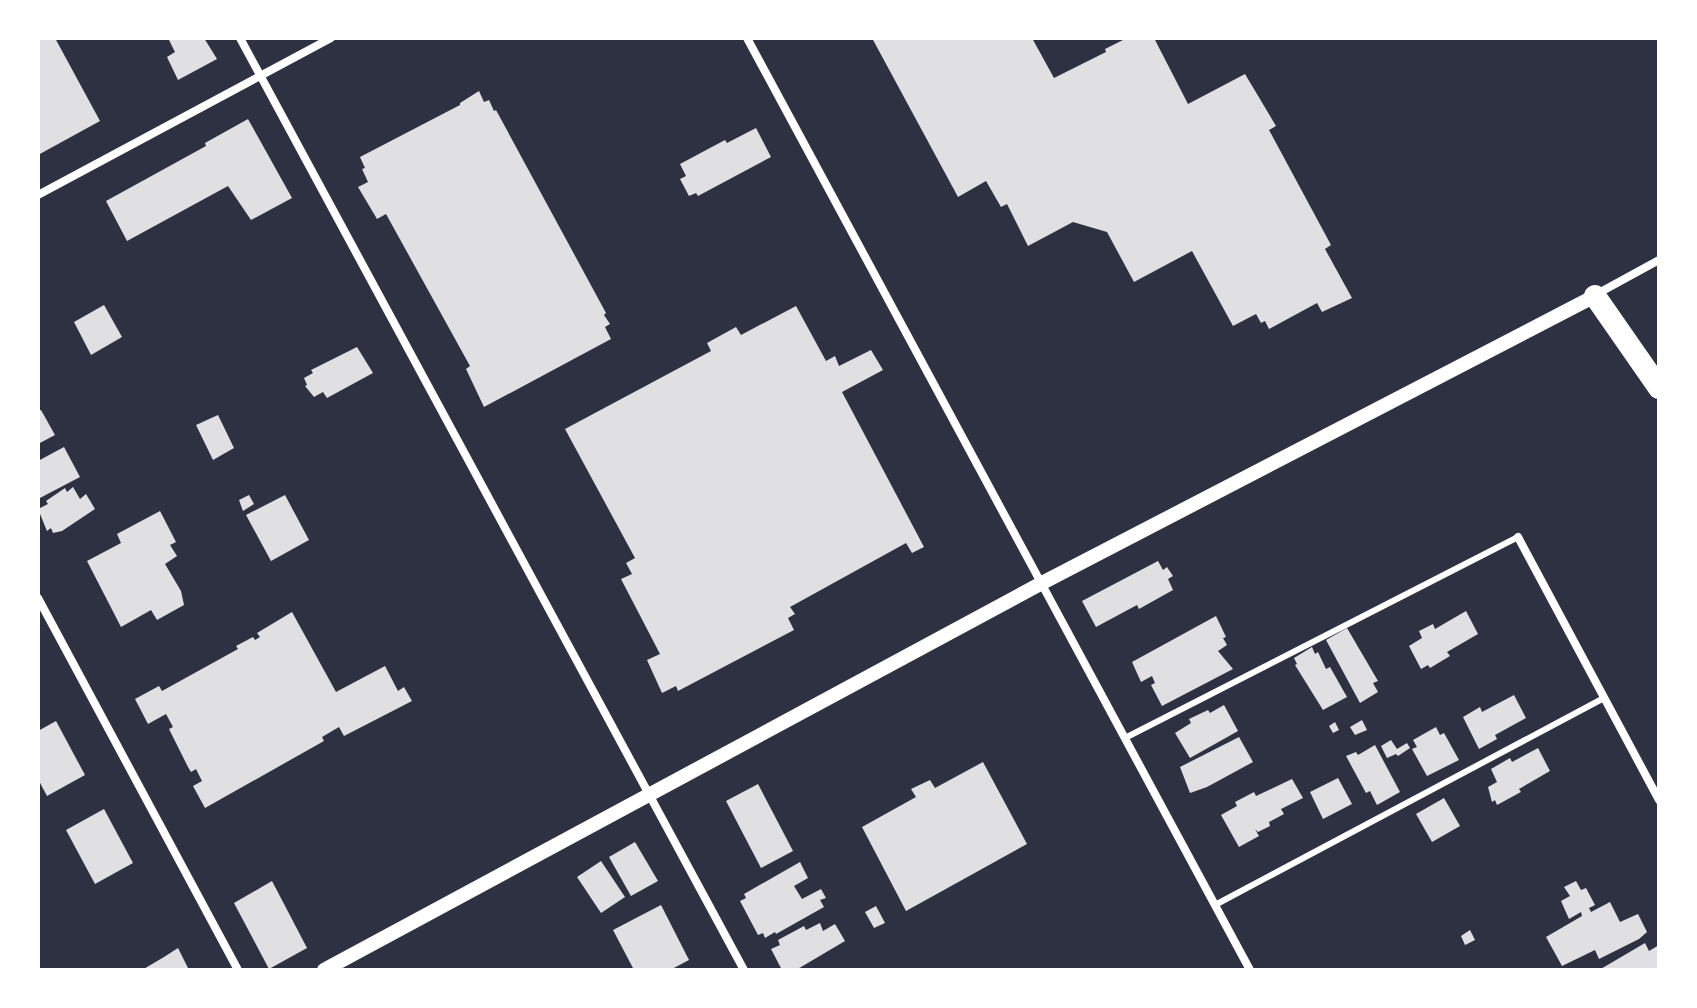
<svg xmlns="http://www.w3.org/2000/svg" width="1697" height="1008" font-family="Jost,sans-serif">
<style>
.building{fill:#e0e0e3}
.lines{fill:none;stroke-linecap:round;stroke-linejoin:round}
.service{stroke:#fff;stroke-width:6}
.minor{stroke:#fff;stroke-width:8}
.tertiary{stroke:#fff;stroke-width:14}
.trunk{stroke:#fff;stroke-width:22}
</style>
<rect width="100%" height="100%" fill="#2d3142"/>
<g class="building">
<path d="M38,38H55L100,121L38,155Z"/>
<path d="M168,38H204L217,59L178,80L167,57L175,52Z"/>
<path d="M872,38H1032L1054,78L1106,52L1105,49L1127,38H1154L1188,104L1245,74L1276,126L1269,130L1331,245L1325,249L1352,298L1322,312L1317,303L1269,329L1265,321L1261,323L1256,314L1233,326L1192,251L1134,282L1107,232L1073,222L1028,246L1007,204L1001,207L986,181L958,197Z"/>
<path d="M479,91L484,102L489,100L494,111L496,110L606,313L604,315L610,324L605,327L611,339L484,407L466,369L470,366L386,214L377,219L358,187L368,182L362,169L365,168L360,157L460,105V103Z"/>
<path d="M248,119L292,198L251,220L228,186L127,241L106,201L206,146L205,143Z"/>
<path d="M756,128L771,157L698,196L696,193L689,196L680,179L686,176L680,164L725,140L727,143Z"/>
<path d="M104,305L122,337L91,355L74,322Z"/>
<path d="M796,306L826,361L835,356L839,366L871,350L883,370L842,392L924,547L912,553L906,543L790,607L795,614L788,618L794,630L678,691L676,686L662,693L647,660L660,654L621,579L632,574L626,563L635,558L565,429L711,351L707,343L736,327L741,335Z"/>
<path d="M357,347L373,373L327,398L323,392L314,397L305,386L307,385L304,378L313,373L311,370Z"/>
<path d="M41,410L55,435L38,444V411Z"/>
<path d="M218,415L234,448L213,460L196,425Z"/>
<path d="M64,447L80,477L38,499V461Z"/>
<path d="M73,487L80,499L86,494L95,509L62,531L53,533L51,528L47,531L38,509L48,504L46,501L65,488L67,492Z"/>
<path d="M249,495L254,504L243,511L239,500Z"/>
<path d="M285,495L309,540L271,561L246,515Z"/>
<path d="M160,511L176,542L170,545L177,556L165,564L181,591L184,605L157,620L151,610L121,627L87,561L121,543L117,534Z"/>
<path d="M1158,561L1163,570L1167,567L1173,576L1168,579L1173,590L1139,609L1137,605L1096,627L1082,601Z"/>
<path d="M1466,611L1478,634L1447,652L1450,656L1430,668L1428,665L1421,669L1409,646L1422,638L1419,631L1433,624L1435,629Z"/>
<path d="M292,612L336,692L385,666L398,691L404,687L412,701L344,736L339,727L322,737L324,741L205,808L193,786L202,781L196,769L191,772L188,767L169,729L173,727L166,714L148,724L135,699L159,686L162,691L238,649L236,646L253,637L255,640L260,637L257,633Z"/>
<path d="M1216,616L1226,637L1223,638L1227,645L1218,651L1233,669L1162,706L1151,685L1155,683L1152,676L1141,682L1132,662Z"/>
<path d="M1347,628L1378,681L1373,683L1378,692L1360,703L1326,640Z"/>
<path d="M1312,647L1315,654L1318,652L1326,669L1330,667L1347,697L1323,710L1295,665L1297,664L1294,658Z"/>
<path d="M1514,695L1526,718L1495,735L1497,739L1479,749L1463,717L1480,707L1482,712Z"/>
<path d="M1224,705L1238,731L1190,758L1175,733L1191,723L1189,719L1208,710L1210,713Z"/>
<path d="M1362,720L1367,730L1355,735L1350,727Z"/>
<path d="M56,721L85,775L47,796L38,779V731Z"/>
<path d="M1335,722L1339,730L1333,733L1329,726Z"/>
<path d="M1436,727L1440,735L1444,733L1459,760L1427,776L1412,749L1417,747L1413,740Z"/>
<path d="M1239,737L1253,762L1207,787L1190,793L1180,767Z"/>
<path d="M1391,740L1397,749L1407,743L1410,748L1398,756L1396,754L1387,758L1381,746Z"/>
<path d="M1375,745L1400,792L1377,805L1370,791L1366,793L1346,756L1356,752L1358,755Z"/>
<path d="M1538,748L1550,771L1519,789L1521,792L1497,805L1495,800L1492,802L1488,787L1497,782L1491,769L1510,758L1512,762Z"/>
<path d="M983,762L1027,844L906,911L862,827L916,797L911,789L930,780L935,788Z"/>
<path d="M1338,778L1352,804L1323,819L1310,792Z"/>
<path d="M1292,779L1303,798L1281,809L1284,814L1269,822L1270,826L1258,832L1255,829L1259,836L1239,847L1221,815L1237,806L1235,802L1254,792L1256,796Z"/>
<path d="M758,784L793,851L761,868L726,801Z"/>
<path d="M1444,798L1460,826L1432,842L1416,814Z"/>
<path d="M104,809L133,863L95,884L66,830Z"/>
<path d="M635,842L658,881L631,896L609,857Z"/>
<path d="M601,861L625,897L601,913L577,877Z"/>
<path d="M800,862L808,878L794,886L802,899L821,889L826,898L820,900L824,907L776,934L775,932L765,938L763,933L758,935L740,901L746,898L744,894Z"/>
<path d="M272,881L307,948L269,969L234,903Z"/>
<path d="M1576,881L1581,890L1586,888L1595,905L1589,908L1591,912L1610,902L1620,922L1638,914L1647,932L1639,939L1599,959L1595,950L1562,966L1546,937L1582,916L1581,912L1569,919L1561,901L1570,896L1564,887Z"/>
<path d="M661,905L689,960L670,970H634L613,930Z"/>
<path d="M876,906L885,923L874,928L865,912Z"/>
<path d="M820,923L823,931L835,924L845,941L796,970H782L771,949L780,945L778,940L804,926L806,930Z"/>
<path d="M1470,930L1475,940L1465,945L1461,936Z"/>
<path d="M1645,943L1649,951L1659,945V970H1599Z"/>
<path d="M178,948L189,970H142L164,957Z"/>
</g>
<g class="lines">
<g class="service">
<path d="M1125,738L1518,537"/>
<path d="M1215,905L1604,698"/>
</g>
<g class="minor">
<path d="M240,38L744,970"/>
<path d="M747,38L1250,970"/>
<path d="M38,195L331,38"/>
<path d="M1595,295L1659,260"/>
<path d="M1518,537L1659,800"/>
<path d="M38,598L238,970"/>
</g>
<path class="tertiary" d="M324,970L1042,583L1595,296"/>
<path class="trunk" d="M1595,296L1659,388"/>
</g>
<rect width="1697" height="1008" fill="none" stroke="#ffffff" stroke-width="80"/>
</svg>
